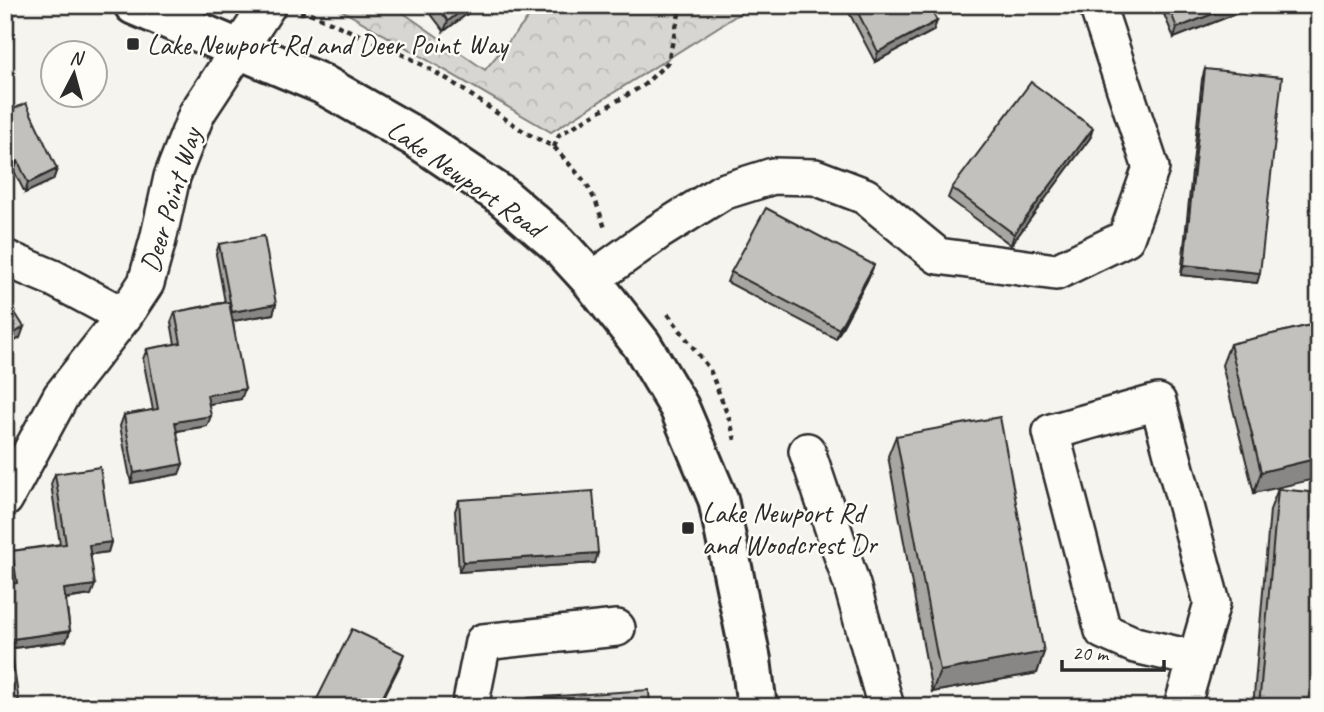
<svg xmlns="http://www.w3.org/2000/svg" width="1324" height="712" font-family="Caveat,sans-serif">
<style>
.forest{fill:url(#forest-crowns);stroke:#81807e;stroke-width:2}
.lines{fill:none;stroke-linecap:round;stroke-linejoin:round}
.minor-casing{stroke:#2b2b2b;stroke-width:40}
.tertiary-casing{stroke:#2b2b2b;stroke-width:44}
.path{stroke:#2b2b2b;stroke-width:4.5;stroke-dasharray:5 5;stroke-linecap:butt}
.minor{stroke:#fdfcf7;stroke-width:35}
.tertiary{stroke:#fdfcf7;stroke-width:38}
.wall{fill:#a7a6a3;stroke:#2b2b2b;stroke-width:2}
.shaded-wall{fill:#888785;stroke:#2b2b2b;stroke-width:2}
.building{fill:#c2c1be;stroke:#2b2b2b;stroke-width:2}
.poi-dot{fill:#2b2b2b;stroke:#fdfcf7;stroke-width:2.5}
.labels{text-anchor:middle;stroke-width:5;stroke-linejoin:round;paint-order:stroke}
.poi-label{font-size:28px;fill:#2b2b2b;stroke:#fdfcf7;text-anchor:start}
.street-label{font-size:28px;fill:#2b2b2b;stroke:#fdfcf7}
</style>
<defs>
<pattern id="forest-crowns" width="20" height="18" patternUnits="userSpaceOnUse" patternTransform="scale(1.75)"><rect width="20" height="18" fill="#d7d6d2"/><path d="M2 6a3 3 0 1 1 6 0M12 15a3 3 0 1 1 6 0" fill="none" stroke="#b9b8b4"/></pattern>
</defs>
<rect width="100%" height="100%" fill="#f5f4ef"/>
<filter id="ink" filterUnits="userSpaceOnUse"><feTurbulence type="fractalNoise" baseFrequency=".0143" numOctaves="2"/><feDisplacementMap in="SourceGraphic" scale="14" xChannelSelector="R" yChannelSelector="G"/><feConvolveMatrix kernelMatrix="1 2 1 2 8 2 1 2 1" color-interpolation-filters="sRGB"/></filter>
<g filter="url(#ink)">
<path class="forest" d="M333,5H392L485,70L539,5H753L551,132Z"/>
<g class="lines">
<g class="minor-casing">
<g id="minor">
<path d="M5,258L53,278L124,316"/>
<path d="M591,280L658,232L722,192L773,176L815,177L865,196L938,256L1056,272L1126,238L1151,168L1097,5"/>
<path d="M807,451L852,585L886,707"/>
<path d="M5,499L61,396L124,316L146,283L158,240L172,177L197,113L268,5"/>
<path d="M470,707L483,642L617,628"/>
<path d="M1182,707L1212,603L1158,402L1051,432L1103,631L1135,645L1196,659"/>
</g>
</g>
<g class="tertiary-casing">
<path id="tertiary" d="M134,5L322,84L415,137L501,195L558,244L591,280L642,345L679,407L718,499L751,660L757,707"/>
</g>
<g class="path">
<path d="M300,13L308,12L410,58L449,80L526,133L554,147L586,183L596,202L605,228"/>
<path d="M554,147L559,135L644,85L668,62L681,5"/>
<path d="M668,314L710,370L730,421L735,440"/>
</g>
<use href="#minor" class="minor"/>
<use href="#tertiary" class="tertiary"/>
</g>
<g class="wall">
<path d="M424,5H479L444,31Z"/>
<path d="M845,5H928L937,21L933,31L875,62Z"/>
<path d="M1160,5H1241L1238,13L1174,38Z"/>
<path d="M1205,69L1260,273L1257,283L1181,275L1202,79Z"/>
<path d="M5,113L57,169L53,180L25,193L14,171L5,175Z"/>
<path d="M1090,138L1011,245L948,198L952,188Z"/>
<path d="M219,244L276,304L273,314L233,321L241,399L209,404L207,426L177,431L179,474L131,483L120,426L124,415L153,410L143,359L147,349L175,344L171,322L175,312L225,302L216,254Z"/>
<path d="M731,272L870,275L836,339L727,282Z"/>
<path d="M1319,323L1254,493L1222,365L1230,344Z"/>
<path d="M896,436L1044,652L1037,673L932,692L888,456Z"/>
<path d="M55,474L111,542L108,552L91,554V595L66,599L70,631L66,641L5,649L12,584L8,561L12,551L60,544L51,484Z"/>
<path d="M1278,489L1319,707H1253L1270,510Z"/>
<path d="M459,500L595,563L459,572L455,511Z"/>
</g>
<g class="shaded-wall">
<path d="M469,5H479L444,31L448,21Z"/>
<path d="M1235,5H1241L1238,13L1174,38L1177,28Z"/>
<path d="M937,21L933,31L875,62L878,52Z"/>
<path d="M1093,128L1090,138L1011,245L1014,234Z"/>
<path d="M18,161L14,171L5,175V167Z"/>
<path d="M57,169L53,180L25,193L28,183Z"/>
<path d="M874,265L870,275L836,339L839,329Z"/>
<path d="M1184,265L1260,273L1257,283L1181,275Z"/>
<path d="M276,304L273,314L228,322L232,312Z"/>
<path d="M24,327L20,338L5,347V339Z"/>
<path d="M245,389L241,399L203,405L207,395Z"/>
<path d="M211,416L207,426L171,432L175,422Z"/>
<path d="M1319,458V478L1254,493L1261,472Z"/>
<path d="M183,464L179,474L131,483L134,473Z"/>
<path d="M111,542L108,552L86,555L89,545Z"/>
<path d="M598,553L595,563L459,572L463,562Z"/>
<path d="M95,585L91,595L61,599L64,589Z"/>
<path d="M70,631L66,641L5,649V640Z"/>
<path d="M1044,652L1037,673L932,692L940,671Z"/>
<path d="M404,654L400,665L379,707H378Z"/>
<path d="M19,702L17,707H5V704Z"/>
</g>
<g class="building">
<path d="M436,5H469L448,21Z"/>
<path d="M854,5H928L937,21L878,52Z"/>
<path d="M1168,5H1235L1177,28Z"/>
<path d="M1205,69L1282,77L1260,273L1184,265Z"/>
<path d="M1031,82L1093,128L1014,234L952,188Z"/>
<path d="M26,103L57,169L28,183L18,161L5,167V113Z"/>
<path d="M766,208L874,265L839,329L731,272Z"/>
<path d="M264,236L276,304L232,312L219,244Z"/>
<path d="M5,297L24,327L5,339Z"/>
<path d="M229,302L245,389L207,395L211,416L175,422L183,464L134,473L124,415L158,409L147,349L181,343L175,312Z"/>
<path d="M1319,323V458L1261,472L1230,344Z"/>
<path d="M1000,417L1044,652L940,671L896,436Z"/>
<path d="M100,467L111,542L89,545L95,585L64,589L70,631L5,640V585L17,583L12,551L66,544L55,474Z"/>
<path d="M1278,489L1319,493V707H1259Z"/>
<path d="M593,491L598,553L463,562L459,500Z"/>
<path d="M352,629L404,654L378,707H313Z"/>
<path d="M11,649L19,702L5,704V650Z"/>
<path d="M649,690L650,707H529L528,698Z"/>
</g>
</g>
<g class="poi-dot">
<rect x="126" y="37" width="14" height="14" rx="3.5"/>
<rect x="681" y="521" width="14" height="14" rx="3.5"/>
</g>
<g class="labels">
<g class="poi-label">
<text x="147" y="54">Lake Newport Rd and Deer Point Way</text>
<text x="702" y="522">Lake Newport Rd<tspan x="702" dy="32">and Woodcrest Dr</tspan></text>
</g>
<g class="street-label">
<text transform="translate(466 178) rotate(35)" y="10">Lake Newport Road</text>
<text transform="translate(170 200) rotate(-73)" y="10">Deer Point Way</text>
</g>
</g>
<rect width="1324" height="712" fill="none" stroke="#fdfcf7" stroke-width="28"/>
<rect x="14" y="14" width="1296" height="684" fill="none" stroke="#2b2b2b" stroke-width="2.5" filter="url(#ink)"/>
<g transform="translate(74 74) rotate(6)"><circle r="33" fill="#fdfcf7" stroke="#a9a8a5" stroke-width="2"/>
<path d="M0-5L12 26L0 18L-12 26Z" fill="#2b2b2b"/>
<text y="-10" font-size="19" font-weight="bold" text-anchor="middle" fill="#2b2b2b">N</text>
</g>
<path d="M1062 660v10h102v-10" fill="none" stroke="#2b2b2b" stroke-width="3.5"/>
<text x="1072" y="660" font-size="21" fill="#2b2b2b" stroke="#fdfcf7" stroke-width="5" paint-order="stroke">20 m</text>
</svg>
